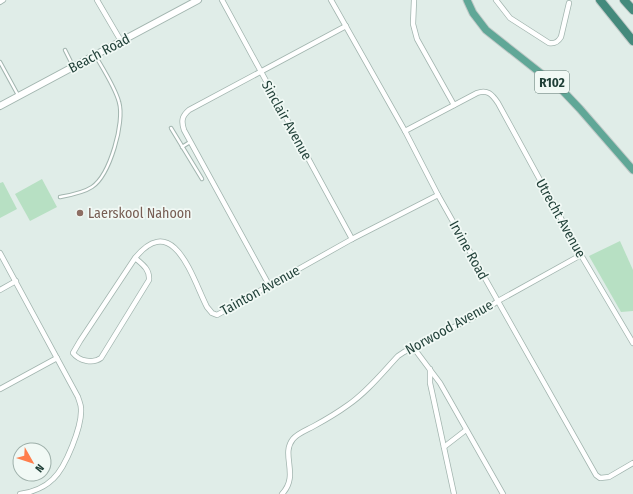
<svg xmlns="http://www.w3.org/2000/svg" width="633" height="494" font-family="'Fira Sans Condensed',sans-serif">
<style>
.green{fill:#b7e0c3}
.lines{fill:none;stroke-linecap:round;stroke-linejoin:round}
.service-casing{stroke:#a2b5af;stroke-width:4.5}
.minor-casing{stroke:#a2b5af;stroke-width:6}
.tertiary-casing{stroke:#a2b5af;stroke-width:8}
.primary-casing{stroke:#c0c9c7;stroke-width:9}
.trunk-casing{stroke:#c0c9c7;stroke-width:10}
.service{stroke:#fff;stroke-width:2.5}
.minor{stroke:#fff;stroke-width:4.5}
.tertiary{stroke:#fff;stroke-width:6}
.primary{stroke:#60a797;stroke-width:7}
.trunk{stroke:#448a7c;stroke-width:8}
.education-dot{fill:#8d6e63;stroke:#f1f9f5;stroke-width:1.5}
.labels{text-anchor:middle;stroke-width:3.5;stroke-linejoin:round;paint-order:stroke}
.shield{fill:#f1f9f5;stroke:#5e7770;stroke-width:1}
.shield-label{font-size:13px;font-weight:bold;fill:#1f3f37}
.street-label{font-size:14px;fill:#1f3f37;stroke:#f1f9f5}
.education-label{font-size:14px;fill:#785e54;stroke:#f1f9f5;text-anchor:start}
</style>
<rect width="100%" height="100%" fill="#e0ede8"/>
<g class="green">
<path d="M42,179L57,207L30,221L15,194Z"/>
<path d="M3,182L17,209L0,218V183Z"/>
<path d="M620,241L633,270V311L621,312L589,256Z"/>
</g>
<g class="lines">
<g class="service-casing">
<g id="service">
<path d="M65,50L73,66"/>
<path d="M0,62L18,95"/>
<path d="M171,128L202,179"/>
<path d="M182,147L190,142"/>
<path d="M60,197C71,195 83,193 92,187C110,175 125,122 119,102C115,87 103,69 95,55"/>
</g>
</g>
<g class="minor-casing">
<g id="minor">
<path d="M97,0L121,41"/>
<path d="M222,0L352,239"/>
<path d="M331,0L405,131L438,195L596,475L600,478L609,477L633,463"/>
<path d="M414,0L413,24L417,39L454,105"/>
<path d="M496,0L510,18L549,43C555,44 558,42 561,37L569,3"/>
<path d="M0,2L3,0"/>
<path d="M405,131L477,93C487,89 492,94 498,103L581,255L633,343"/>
<path d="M0,253L78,397C79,401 81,404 81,409C82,426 66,467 53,479C44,488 33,492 20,494"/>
<path d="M135,258C142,264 150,269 149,280L101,358C93,364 79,361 73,353L80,341L135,258C174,210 193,280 207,307L212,313L217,315L352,239L438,195"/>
<path d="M269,285L184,130C181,121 182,116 189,110L346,26"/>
<path d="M0,290L16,281"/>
<path d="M413,347L440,383L503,494"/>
<path d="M430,369V383L432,392L454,494"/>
<path d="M0,389L57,358"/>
<path d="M444,447L466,430"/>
<path d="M282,494C300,475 280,455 293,439C298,433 307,430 314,426C325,420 337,413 348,405C367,392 382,373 398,356L404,352L478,315L498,301L581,255"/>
</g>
</g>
<g class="tertiary-casing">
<path id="tertiary" d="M0,106L198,0"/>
</g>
<g class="primary-casing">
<path id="primary" d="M467,0L473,13L486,30L562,90L580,109L633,170"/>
</g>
<g class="trunk-casing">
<g id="trunk">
<path d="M600,0L633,41"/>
<path d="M624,0L633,10"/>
</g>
</g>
<use href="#service" class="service"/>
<use href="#minor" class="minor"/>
<use href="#tertiary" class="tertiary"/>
<use href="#primary" class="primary"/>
<use href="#trunk" class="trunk"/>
</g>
<circle class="education-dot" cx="80" cy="213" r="4"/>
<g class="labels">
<rect class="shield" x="535" y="71" width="34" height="22" rx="3"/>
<g class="shield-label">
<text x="552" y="87">R102</text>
</g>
<g class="street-label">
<text transform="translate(99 53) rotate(-28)" y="5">Beach Road</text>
<text transform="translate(287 120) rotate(61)" y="5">Sinclair Avenue</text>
<text transform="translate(561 218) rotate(61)" y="5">Utrecht Avenue</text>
<text transform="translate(469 250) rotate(61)" y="5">Irvine Road</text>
<text transform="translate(260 290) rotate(-29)" y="5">Tainton Avenue</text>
<text transform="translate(449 327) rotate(-29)" y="5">Norwood Avenue</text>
</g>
<g class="education-label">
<text x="88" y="218">Laerskool Nahoon</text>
</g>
</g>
<g transform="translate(32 462) rotate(129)"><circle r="19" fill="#f1f9f5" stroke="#9dafa9"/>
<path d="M0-3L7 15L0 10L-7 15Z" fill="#ff7e4c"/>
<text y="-6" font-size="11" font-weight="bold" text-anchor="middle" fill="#1f3f37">N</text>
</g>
</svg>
